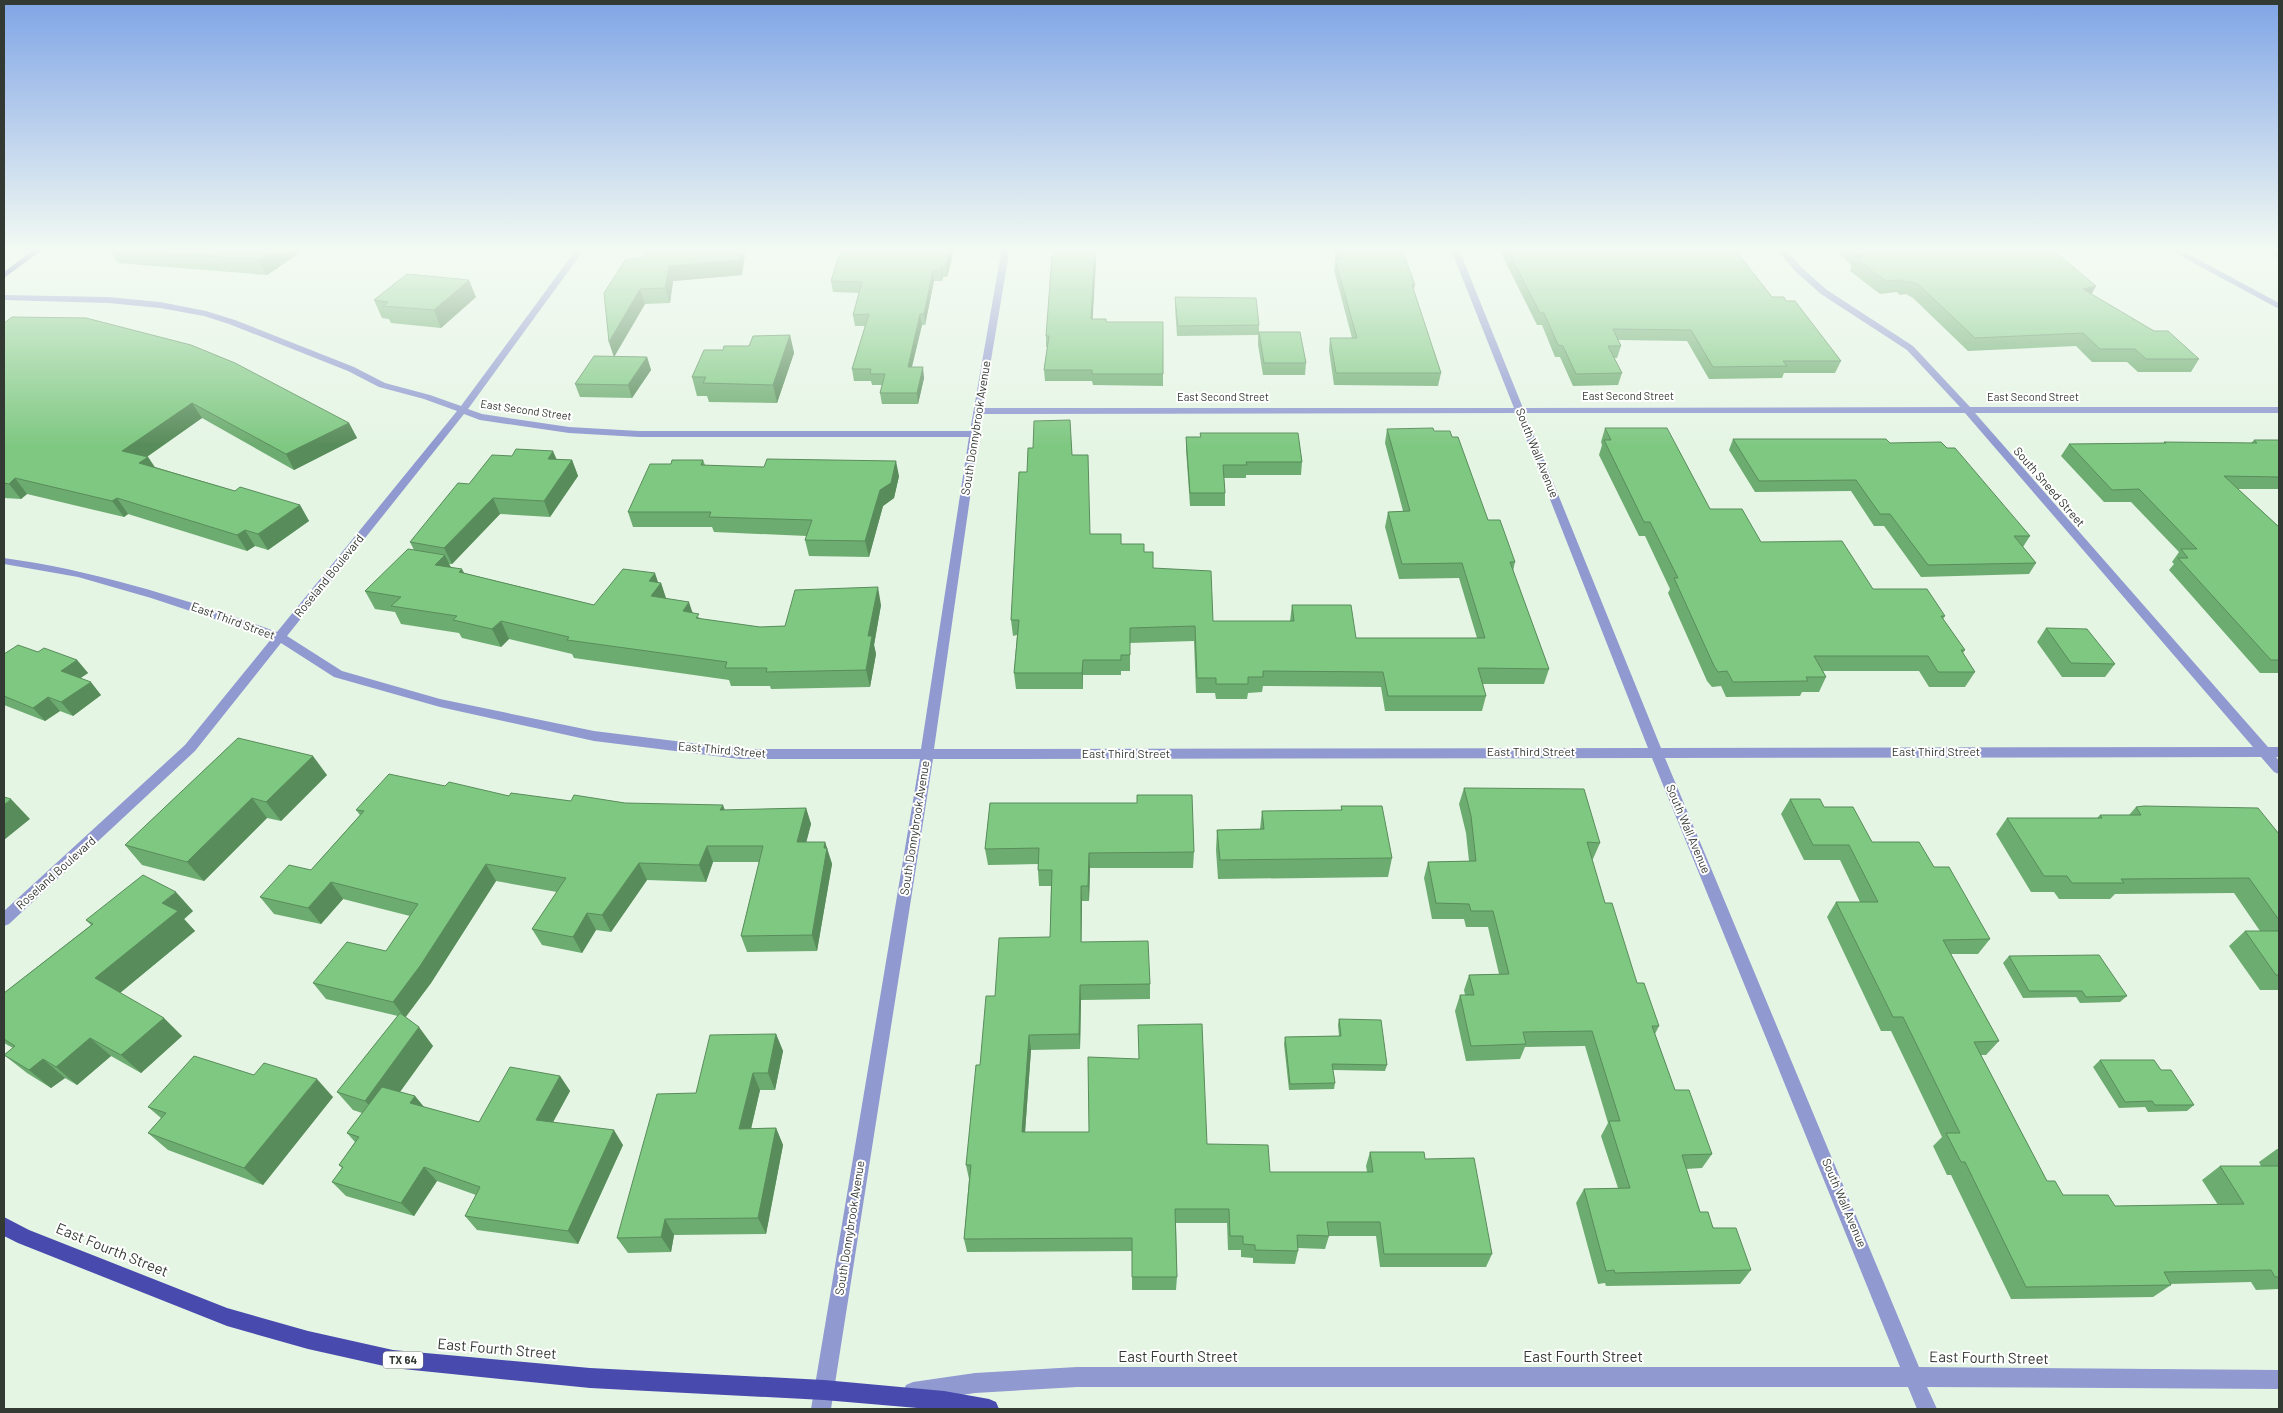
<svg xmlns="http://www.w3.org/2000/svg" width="2283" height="1413" font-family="Barlow,sans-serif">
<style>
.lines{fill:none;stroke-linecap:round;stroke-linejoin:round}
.minor{fill:#9099d0;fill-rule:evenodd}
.major{fill:#484aae;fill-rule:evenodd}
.wall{fill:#6dac70}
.shaded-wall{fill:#598c5b}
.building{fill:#7fc882;stroke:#598c5b}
.labels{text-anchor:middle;stroke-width:4;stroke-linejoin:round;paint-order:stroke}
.far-street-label{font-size:11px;fill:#333933;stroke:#fff}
.shield{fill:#fff;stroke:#707470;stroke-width:1}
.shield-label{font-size:11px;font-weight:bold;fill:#333933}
.street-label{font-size:12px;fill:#333933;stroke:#fff}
.near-street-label{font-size:15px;fill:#333933;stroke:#fff}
</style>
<rect width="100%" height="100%" fill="#e5f5e4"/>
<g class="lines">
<g class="minor">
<path d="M578,247H586L468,409L482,414L569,427L639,431H970L1002,247H1010L983,408H1514L1450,247H1458L1523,408L1960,407L1907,350L1821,294L1796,272L1774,247H1783L1802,268L1827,290L1913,346L1970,407H2279V413H1975L2268,747H2279V757H2276L2279,761V774L2274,772L2261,757L1665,758L1919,1367L2279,1370V1389L1927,1387L1937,1409H1917L1908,1387H1077L975,1393L913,1402L906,1399L903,1392L906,1385L913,1382L975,1373L1077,1367H1900L1652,758L933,759L831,1409H811L920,759H740L594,741L440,707L334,677L281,643L195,751L9,924L4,926V911L185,745L272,638L151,598L78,577L4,564V558C98,571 188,600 277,632L457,411L424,399L379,387L348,371L229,324L204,316L160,308L108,303L4,300V295L108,297L160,302L206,311L235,320L354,367L385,383L430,395L461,406ZM1516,413L1648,748L934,749L982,414ZM1525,413H1965L2253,747L1661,748ZM464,414L480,420L569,433L639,437H969L921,749H740L594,731L440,699L342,671L287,636Z"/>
<path d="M2164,247H2175L2279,303V309Z"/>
</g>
<g class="major">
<path d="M37,247H46L4,278V272Z"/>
<path d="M4,1217L29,1230L227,1308L308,1331L393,1350L590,1368L824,1380L944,1391L989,1399L996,1402L999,1409H929L824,1400L590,1388L393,1368L308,1349L227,1326L18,1243L4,1236Z"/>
</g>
</g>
<g class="wall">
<path d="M111,247H308L267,275L118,263L110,249Z"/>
<path d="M649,247H746L742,275L673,281L670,303L645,304L614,357H647L651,370L632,398L580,397L575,384L614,357L609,342L643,258Z"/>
<path d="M842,247H955L947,277H943L942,281H934L925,325H922L912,367L924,378L918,404H882L880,393L882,385H872L871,381H854L852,369L865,326H855L853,315L859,293L833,292L831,281Z"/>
<path d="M1334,247H1401L1415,285L1414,290L1441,373L1438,386L1334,385L1329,350L1330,338H1352L1334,270L1336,259L1334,251Z"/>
<path d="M1498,247H1733L1772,297L1786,301L1841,361L1835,373H1784L1782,378L1709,379L1687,341L1618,340L1621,346L1617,358H1614L1622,373L1618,385L1573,386L1560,357H1555L1542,325H1537Z"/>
<path d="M1834,247H2049L2092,294L2199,359L2191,372H2138L2127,362H2092L2076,346L1968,351L1913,298L1906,294L1900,295L1897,292L1880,294L1850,271L1852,266L1847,261Z"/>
<path d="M2262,247H2279V259Z"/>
<path d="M1096,261L1092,319L1106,322H1163V386L1093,385L1092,381H1045L1044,370L1047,347H1046V336Z"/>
<path d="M476,297L441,328L391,323L389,319L382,318L374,300Z"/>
<path d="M1175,297L1259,325V332L1306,363L1305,375H1263L1258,345V335L1177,336L1175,308Z"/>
<path d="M4,323L349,423L357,438L294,470L202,418L147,457H148L155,467L235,491L300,505L309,521L268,550L255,546L247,551L128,514L124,517L27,494L21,499L4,498Z"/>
<path d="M790,335L794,353L777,403L709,402L707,396H697L692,377L723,350L749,346Z"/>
<path d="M1605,428L1710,509L1761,542L1873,589L1945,616L1943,619L1965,650L1963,653L1975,672L1965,687H1929L1919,671H1823L1826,677L1819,692H1802L1800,696L1726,697L1721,686L1712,687L1707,681L1668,593L1670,589L1645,536H1639L1599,455L1602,445L1601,442Z"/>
<path d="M1387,429L1434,431L1452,437L1488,520L1515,562L1513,571L1549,669L1544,684H1483L1486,696L1482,711H1385L1381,687L1263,686L1262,692L1248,693L1247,699H1216L1215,693H1196L1194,641L1130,643V671H1121V675H1083V689H1016L1014,673L1017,635L1013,636L1011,620L1027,472L1072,455L1090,534L1144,552L1153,568L1213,621H1290L1292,605L1356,638H1477L1459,578L1399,579L1385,527L1388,512L1403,511L1385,443Z"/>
<path d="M1186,437L1302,462L1301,475H1246V478H1224L1225,493V506H1190L1186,449Z"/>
<path d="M1733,439L1890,443L1947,448L2030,536L2023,547L2036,563L2029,574L1921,577L1884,526H1874L1851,491L1755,492L1729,450Z"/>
<path d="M2254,440H2279V489H2238L2279,527V673H2260L2169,570L2174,564L2172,562L2179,552L2131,502H2104L2061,456L2069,444L2164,443V442L2251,443Z"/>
<path d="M556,459L572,460L578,476L550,517L500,514L452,564H449L451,567L464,573L594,605L659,583H661L666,599L693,613L701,619L760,627L785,626L881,605L874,645L876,654L870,687L771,689L770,686H731L729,680L574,658L572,654L509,639L501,647L462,638L459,633L401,624L395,612L375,609L365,591L414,550L410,542L469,484Z"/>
<path d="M703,460L705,465L899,476L894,498L883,506L869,557L809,556L805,540L807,536L714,532L712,527H633L628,512L671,464Z"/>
<path d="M2046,628L2115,664L2105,677H2062L2037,642Z"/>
<path d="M38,652L77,660L88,673L80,678L101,695L73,716L60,711L45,721L4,705V654Z"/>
<path d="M238,738L327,775L281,821L267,818L204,881L142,865L125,845Z"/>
<path d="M445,786L509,796L571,801L625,803L725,810L806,808L811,824L806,842H825L827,848L832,864L817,951L747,952L741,936L759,862H713L706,882L647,880L611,932L596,930L582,953L542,945L532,929L557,892L496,881L431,983L405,1017L433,1046L400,1092L415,1096L424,1107L479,1122L560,1076L570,1091L553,1122L623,1145L578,1244L477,1230L465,1216L476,1195L437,1181L414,1216L346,1196L332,1182L342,1168L339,1165L355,1142L347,1133L362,1113L353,1110L337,1092L398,1016L326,999L313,983L386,951L410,916L343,899L321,924L274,914L260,897L311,870L360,815L356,810Z"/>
<path d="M1464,788L1600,843L1593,859H1592L1605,903L1637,983L1659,1026L1655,1034L1675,1090L1712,1154L1702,1168L1686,1169L1700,1212L1751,1270L1740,1284L1606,1286L1605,1283L1598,1284L1576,1203L1584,1189L1618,1188L1601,1136L1608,1123L1585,1046L1525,1047L1520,1059L1466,1061L1455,1011L1460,995H1465L1464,990L1469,975L1499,974L1488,927H1466L1464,919H1432L1424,878L1428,862L1469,861L1466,833L1459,804Z"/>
<path d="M1790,799L1824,807L1872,842L1934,867L1990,939L1978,954H1951L1999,1041L1986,1055H1981L2047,1181L2063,1195L2115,1206L2218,1205L2202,1180L2220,1166H2261L2259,1162L2277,1149H2279V1289L2256,1290L2251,1282L2170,1284L2171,1285L2153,1297L2011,1299L1951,1175H1947L1933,1146L1942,1137L1891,1031H1881L1827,917L1836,902H1860L1840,860H1804L1781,814Z"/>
<path d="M990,803L1194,852L1193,868H1090L1089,901H1082L1081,942L1150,984V999L1081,1000L1080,1049L1031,1050L1025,1132L1207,1144L1270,1172H1367L1366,1166L1370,1152L1425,1159L1492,1254L1486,1267H1380L1376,1236H1329L1325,1249L1298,1248V1251L1295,1264L1253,1263V1258L1241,1257V1250H1228L1227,1223H1176L1177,1277L1176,1290H1132V1251L967,1252L964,1239L969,1179L966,1165L980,1065L995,996L1050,937L1051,886H1039L1038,870V864L988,865L985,849Z"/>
<path d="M1341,806L1392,858L1388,877L1218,879L1216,850L1217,830L1260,829L1262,811L1341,810Z"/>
<path d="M2136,807L2279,834V990H2260L2229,946L2245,931H2260L2234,893L2115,894L2110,899H2059L2054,892H2031L1996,834L2007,818H2097L2100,815H2129Z"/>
<path d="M193,911L184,919L195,931L120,993L182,1036L141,1073L111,1056L77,1085L65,1078L51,1088L27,1073L4,1055L13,1048L4,1043V993L91,925L86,920Z"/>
<path d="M2009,956H2068L2127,996L2120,1002L2080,1003L2076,997L2023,998L2003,963Z"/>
<path d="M1339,1019L1387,1065L1385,1071L1333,1070L1335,1083L1334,1089L1289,1090L1284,1044L1285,1037L1339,1036L1338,1025Z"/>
<path d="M776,1034L783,1051L775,1090H760L751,1129L776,1128L783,1145L766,1234L674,1235L671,1252L628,1253L617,1238Z"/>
<path d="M2100,1060L2161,1070L2194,1105L2187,1111L2148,1112L2145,1107L2119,1108L2093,1067Z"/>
<path d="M254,1075L333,1097L263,1185L168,1150L148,1133L161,1118L148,1107Z"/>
</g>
<g class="shaded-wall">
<path d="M279,247H308L267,275L259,260Z"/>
<path d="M741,247H746L742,275L673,281L670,303L665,288L669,266Z"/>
<path d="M951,247H955L947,277L946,266Z"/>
<path d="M1095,250L1096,261L1092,331L1091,319Z"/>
<path d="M942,266L943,277L942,281L941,270Z"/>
<path d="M933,270L934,281L925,325L924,314Z"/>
<path d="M469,280L476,297L441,328L434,310Z"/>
<path d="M2096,286L2089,299L2083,289Z"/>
<path d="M640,289L645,304L614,357L609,342Z"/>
<path d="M920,314L922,325L909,378L908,367Z"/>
<path d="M790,335L794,353L777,403L773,385Z"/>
<path d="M647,357L651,370L632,398L628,385Z"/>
<path d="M923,367L924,378L918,404L917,393Z"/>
<path d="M192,403L202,418L132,467L122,451Z"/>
<path d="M349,423L357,438L294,470L286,454Z"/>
<path d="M553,451L560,467L548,459Z"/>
<path d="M148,457L158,473L139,463Z"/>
<path d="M572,460L578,476L550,517L544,501Z"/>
<path d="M896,461L899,476L894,498L883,506L869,557L865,541L880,490Z"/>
<path d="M15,478L27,494L21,499L9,484Z"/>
<path d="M117,498L128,514L124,517L112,501Z"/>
<path d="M493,498L500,514L452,564L444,548Z"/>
<path d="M300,505L309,521L268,550L258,534Z"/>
<path d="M245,530L255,546L247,551L237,535Z"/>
<path d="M445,555L453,572L435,565Z"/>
<path d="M462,569L471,586L459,572Z"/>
<path d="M655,573L659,585L661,583L667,601L651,596L649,581Z"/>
<path d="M878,587L881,605L874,645L876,654L870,687L866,670L868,636Z"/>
<path d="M689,602L695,620L683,611Z"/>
<path d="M501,621L509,639L501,647L492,629Z"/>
<path d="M77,660L88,673L72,684L61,671Z"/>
<path d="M1083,660V689L1082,673Z"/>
<path d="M91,682L101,695L73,716L61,702Z"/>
<path d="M48,697L60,711L45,721L33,708Z"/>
<path d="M313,756L327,775L281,821L266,802Z"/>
<path d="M252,798L267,818L204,881L187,862Z"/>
<path d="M11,799L30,819L4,840V805Z"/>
<path d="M723,805L729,821L720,810Z"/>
<path d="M806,808L811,824L802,859L797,842Z"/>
<path d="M825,842L832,864L817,951L812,935Z"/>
<path d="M707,846L713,862L706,882L699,865Z"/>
<path d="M1089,853L1090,868L1089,901L1088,886Z"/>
<path d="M639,863L647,880L611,932L602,915Z"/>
<path d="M486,864L496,881L431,983L405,1018L393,1002Z"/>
<path d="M331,882L343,899L321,924L308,908Z"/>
<path d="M1081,886L1082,901L1081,958Z"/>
<path d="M176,892L193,911L184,919L195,931L115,997L95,978L162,903Z"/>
<path d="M587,913L596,930L582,953L573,937Z"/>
<path d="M1080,985L1081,1000L1080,1049L1079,1034Z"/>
<path d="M164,1018L182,1036L141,1073L121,1055Z"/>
<path d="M419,1027L433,1046L381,1118L365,1101Z"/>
<path d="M776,1034L783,1051L775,1090L768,1073Z"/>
<path d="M1029,1035L1031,1050L1024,1146L1022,1132Z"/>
<path d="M90,1038L111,1056L77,1085L56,1067Z"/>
<path d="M43,1059L65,1078L51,1088L29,1070Z"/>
<path d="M753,1073L760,1090L747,1146L739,1129Z"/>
<path d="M560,1076L570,1091L546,1135L536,1120Z"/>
<path d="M317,1079L333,1097L263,1185L244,1168Z"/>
<path d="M415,1096L427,1111L410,1103Z"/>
<path d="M776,1128L783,1145L766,1234L758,1218Z"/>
<path d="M614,1130L623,1145L578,1244L568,1231Z"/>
<path d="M424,1167L437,1181L414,1216L401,1203Z"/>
<path d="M665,1219L674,1235L671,1252L661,1237Z"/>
</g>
<g class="building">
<path d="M111,247H279L259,260L110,249Z"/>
<path d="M649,247H741L739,260L669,266L665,288L640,289L609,342L604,293L626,259L643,258Z"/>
<path d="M842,247H951L946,266H942L941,270H933L924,314H920L908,367H923L917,393H880L885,374H870L871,369H852L869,314L853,315L862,282L831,281Z"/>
<path d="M1056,247H1095L1091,319H1106V322H1163V374H1092V370H1044L1049,336H1046L1052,256H1055Z"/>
<path d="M1337,247H1401L1415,285H1412L1441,373H1336L1330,338H1357L1335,259H1341Z"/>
<path d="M1506,247H1733L1772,297H1784L1786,301H1795L1841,361H1783L1787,366L1713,367L1691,330L1613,329L1621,346H1608L1622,373L1576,374L1563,346L1558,345L1544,313H1540Z"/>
<path d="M1850,247H2049L2096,286L2083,289L2154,331H2168L2199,359H2146L2135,349H2100L2083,333L1975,338L1919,285L1912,282H1906L1902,280L1886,281L1855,258H1863Z"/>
<path d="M407,274L469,280L434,310L383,306L388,302L374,300Z"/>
<path d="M1175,297L1256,298L1259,325L1178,326Z"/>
<path d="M12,317L86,318L191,345L235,363L349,423L286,454L192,403L122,451L148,457L139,463L235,491L240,487L300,505L258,534L245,530L237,535L117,498L112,501L15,478L9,484L4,483V323Z"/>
<path d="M1259,332H1300L1306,363H1264Z"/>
<path d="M790,335L773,385L703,383L706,377H692L704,350H723L724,346H749L753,336Z"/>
<path d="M594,356L647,357L628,385L575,384Z"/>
<path d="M1070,420L1072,455H1088L1090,534H1121V544H1144V552H1153V568L1211,571L1213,621H1294L1292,605H1351L1356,638H1485L1462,563L1402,564L1388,512L1410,511L1387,429L1433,428L1434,431H1450L1452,437H1458L1488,520H1500L1515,562H1510L1549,669L1478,668L1486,696H1388L1383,672L1263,671V677H1248V684H1216V678H1197L1195,626L1130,628V655H1121V660H1083L1082,673H1014L1019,620H1011L1019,472H1027L1028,448H1033L1034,421Z"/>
<path d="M1605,428H1667L1710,509H1742L1761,542L1842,541L1873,589H1927L1945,616H1941L1965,650H1961L1975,672H1938L1928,656H1814L1826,677H1806L1808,681L1733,682L1727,671L1718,672L1714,666L1674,578H1678L1650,522H1644L1604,440H1611Z"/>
<path d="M1200,433H1298L1302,462H1246L1247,465H1223L1225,493H1190L1186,437H1201Z"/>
<path d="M1733,439H1886L1890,443L1941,442L1947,448H1955L2030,536H2014L2036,563L1928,565L1890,514H1880L1856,480L1759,481Z"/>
<path d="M2254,440H2279V477L2224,476L2279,527V660H2271L2178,558H2188L2181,549H2197L2139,489L2112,490L2069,444L2166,443L2164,442L2257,443Z"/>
<path d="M516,449L553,451L548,459L572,460L544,501L493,498L444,548L410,542L458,483L469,484L492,455L512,456Z"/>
<path d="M767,459L896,461L891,483L880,490L865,541L805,540L812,520L709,517L711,512H628L650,464H671L672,460H703L701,465L764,467Z"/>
<path d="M408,549L445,555L435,565L462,569L459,572L594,605L623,569L655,573L649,581L661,583L651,596L689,602L683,611L699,614L696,618L760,627L785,626L795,590L878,587L868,636H872L866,670L766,672L767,668H725L727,662L567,640L569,637L501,621L492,629L453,620L457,616L391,606L401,597L365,591Z"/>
<path d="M2046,628L2087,629L2115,664L2071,663Z"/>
<path d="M18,645L38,652L44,648L77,660L61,671L91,682L61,702L48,697L33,708L4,696V654Z"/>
<path d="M238,738L313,756L266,802L252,798L187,862L125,845Z"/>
<path d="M389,774L445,786L449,782L509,796L511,793L571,801L574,795L625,803L723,805L720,810L806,808L797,842H825L824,848H827L812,935L741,936L763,846H707L699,865L639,863L602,915L587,913L573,937L532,929L566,878L486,864L420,966L393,1002L313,983L347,942L386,951L418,904L331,882L308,908L260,897L289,865L311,870L364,811L356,810Z"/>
<path d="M1464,788L1584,789L1600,843L1587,842L1605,903H1612L1637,983H1644L1659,1026H1652L1675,1090H1689L1712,1154L1682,1155L1700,1212H1708L1713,1228H1736L1751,1270L1615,1273L1614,1270L1606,1271L1584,1189L1630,1188L1609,1121H1620L1592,1031L1523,1032L1526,1044L1471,1046L1460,995H1474L1469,975L1509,974L1493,911H1471L1469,904L1436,903L1428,862L1476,861L1471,816Z"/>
<path d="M1137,795H1192L1194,852L1089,853L1088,886H1081V942L1148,941L1150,984L1080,985L1079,1034L1029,1035L1022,1132H1089L1088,1057L1139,1059L1138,1025L1202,1024L1207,1144L1268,1145L1270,1172H1373L1370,1152H1424L1425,1159L1474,1158L1492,1254H1384L1380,1222H1327L1329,1236L1297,1235L1298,1251L1255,1250V1245L1243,1244V1236H1230L1229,1209H1175L1177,1277H1132V1238L964,1239L971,1165H966L976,1065H980L986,996H995L999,938L1050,937L1052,870H1038L1039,848L985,849L990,803H1137Z"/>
<path d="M4,797L11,799L4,805Z"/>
<path d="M1790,799H1820L1824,807H1853L1872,842H1919L1934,867H1949L1990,939L1943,940L1999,1041L1974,1042L2047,1181H2055L2063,1195H2108L2115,1206L2244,1204L2220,1166H2279V1277H2275L2271,1270L2164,1272L2171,1285L2026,1287L1965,1162H1961L1946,1133H1960L1903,1017H1893L1836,902H1878L1849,845H1813Z"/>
<path d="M1341,806H1382L1392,858L1220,860L1217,830L1264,829L1262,811L1342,810Z"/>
<path d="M2144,806L2258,808L2279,834V920L2249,878L2121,879L2124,883H2072L2067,876H2044L2007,818H2102L2100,815H2141L2136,807Z"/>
<path d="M143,875L176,892L162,903L178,911L95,978L164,1018L121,1055L90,1038L56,1067L43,1059L29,1070L4,1055L15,1046L4,1039V993L93,924L86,920Z"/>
<path d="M2245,931H2279V975H2276Z"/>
<path d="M2099,955L2127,996L2086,997L2082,991H2029L2009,956Z"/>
<path d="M400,1013L419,1027L365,1101L337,1092Z"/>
<path d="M1339,1019L1381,1020L1387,1065L1332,1064L1335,1083L1290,1084L1285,1037L1341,1036Z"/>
<path d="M776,1034L768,1073H753L739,1129L776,1128L758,1218L665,1219L661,1237L617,1238L657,1094L696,1093L710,1035Z"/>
<path d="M194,1056L254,1075L264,1063L317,1079L244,1168L148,1133L166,1113L148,1107Z"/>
<path d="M2100,1060H2154L2161,1070H2171L2194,1105H2155L2152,1101L2125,1102Z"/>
<path d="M510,1067L560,1076L536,1120L614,1130L568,1231L465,1216L480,1187L424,1167L401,1203L332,1182L343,1167L339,1165L359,1137L347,1133L382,1087L415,1096L410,1103L479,1122Z"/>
</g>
<linearGradient id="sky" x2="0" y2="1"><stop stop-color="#80a5e6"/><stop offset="0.56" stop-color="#f3faf3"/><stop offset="1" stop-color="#f3faf3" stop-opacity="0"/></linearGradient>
<rect width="2283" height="445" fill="url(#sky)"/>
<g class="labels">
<g class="far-street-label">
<text x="1628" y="400">East Second Street</text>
<text x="1223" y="401">East Second Street</text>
<text x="2033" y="401">East Second Street</text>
<text transform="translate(526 410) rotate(8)" y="4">East Second Street</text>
</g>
<rect class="shield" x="383" y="1351.5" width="40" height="17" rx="4"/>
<g class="shield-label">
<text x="403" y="1364">TX 64</text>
</g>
<g class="street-label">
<text transform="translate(976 428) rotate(-81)" y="4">South Donnybrook Avenue</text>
<text transform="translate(1537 453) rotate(68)" y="4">South Wall Avenue</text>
<text transform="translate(2049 487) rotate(49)" y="4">South Sneed Street</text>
<text transform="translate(329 576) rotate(-51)" y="4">Roseland Boulevard</text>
<text transform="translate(233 621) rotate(20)" y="4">East Third Street</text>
<text transform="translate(722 750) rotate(5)" y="4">East Third Street</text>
<text x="1531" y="756">East Third Street</text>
<text x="1936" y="756">East Third Street</text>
<text x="1126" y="758">East Third Street</text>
<text transform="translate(915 828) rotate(-81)" y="4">South Donnybrook Avenue</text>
<text transform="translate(1688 829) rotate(67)" y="4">South Wall Avenue</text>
<text transform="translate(56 873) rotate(-42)" y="4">Roseland Boulevard</text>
<text transform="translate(1844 1203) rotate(67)" y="4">South Wall Avenue</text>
<text transform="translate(850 1228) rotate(-81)" y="4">South Donnybrook Avenue</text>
</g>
<g class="near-street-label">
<text transform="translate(112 1250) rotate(22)" y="5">East Fourth Street</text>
<text transform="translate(497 1349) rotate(5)" y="5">East Fourth Street</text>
<text x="1178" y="1362">East Fourth Street</text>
<text x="1583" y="1362">East Fourth Street</text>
<text transform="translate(1989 1358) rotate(1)" y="5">East Fourth Street</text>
</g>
</g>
<rect width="2283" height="1413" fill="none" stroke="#333933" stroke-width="10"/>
</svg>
